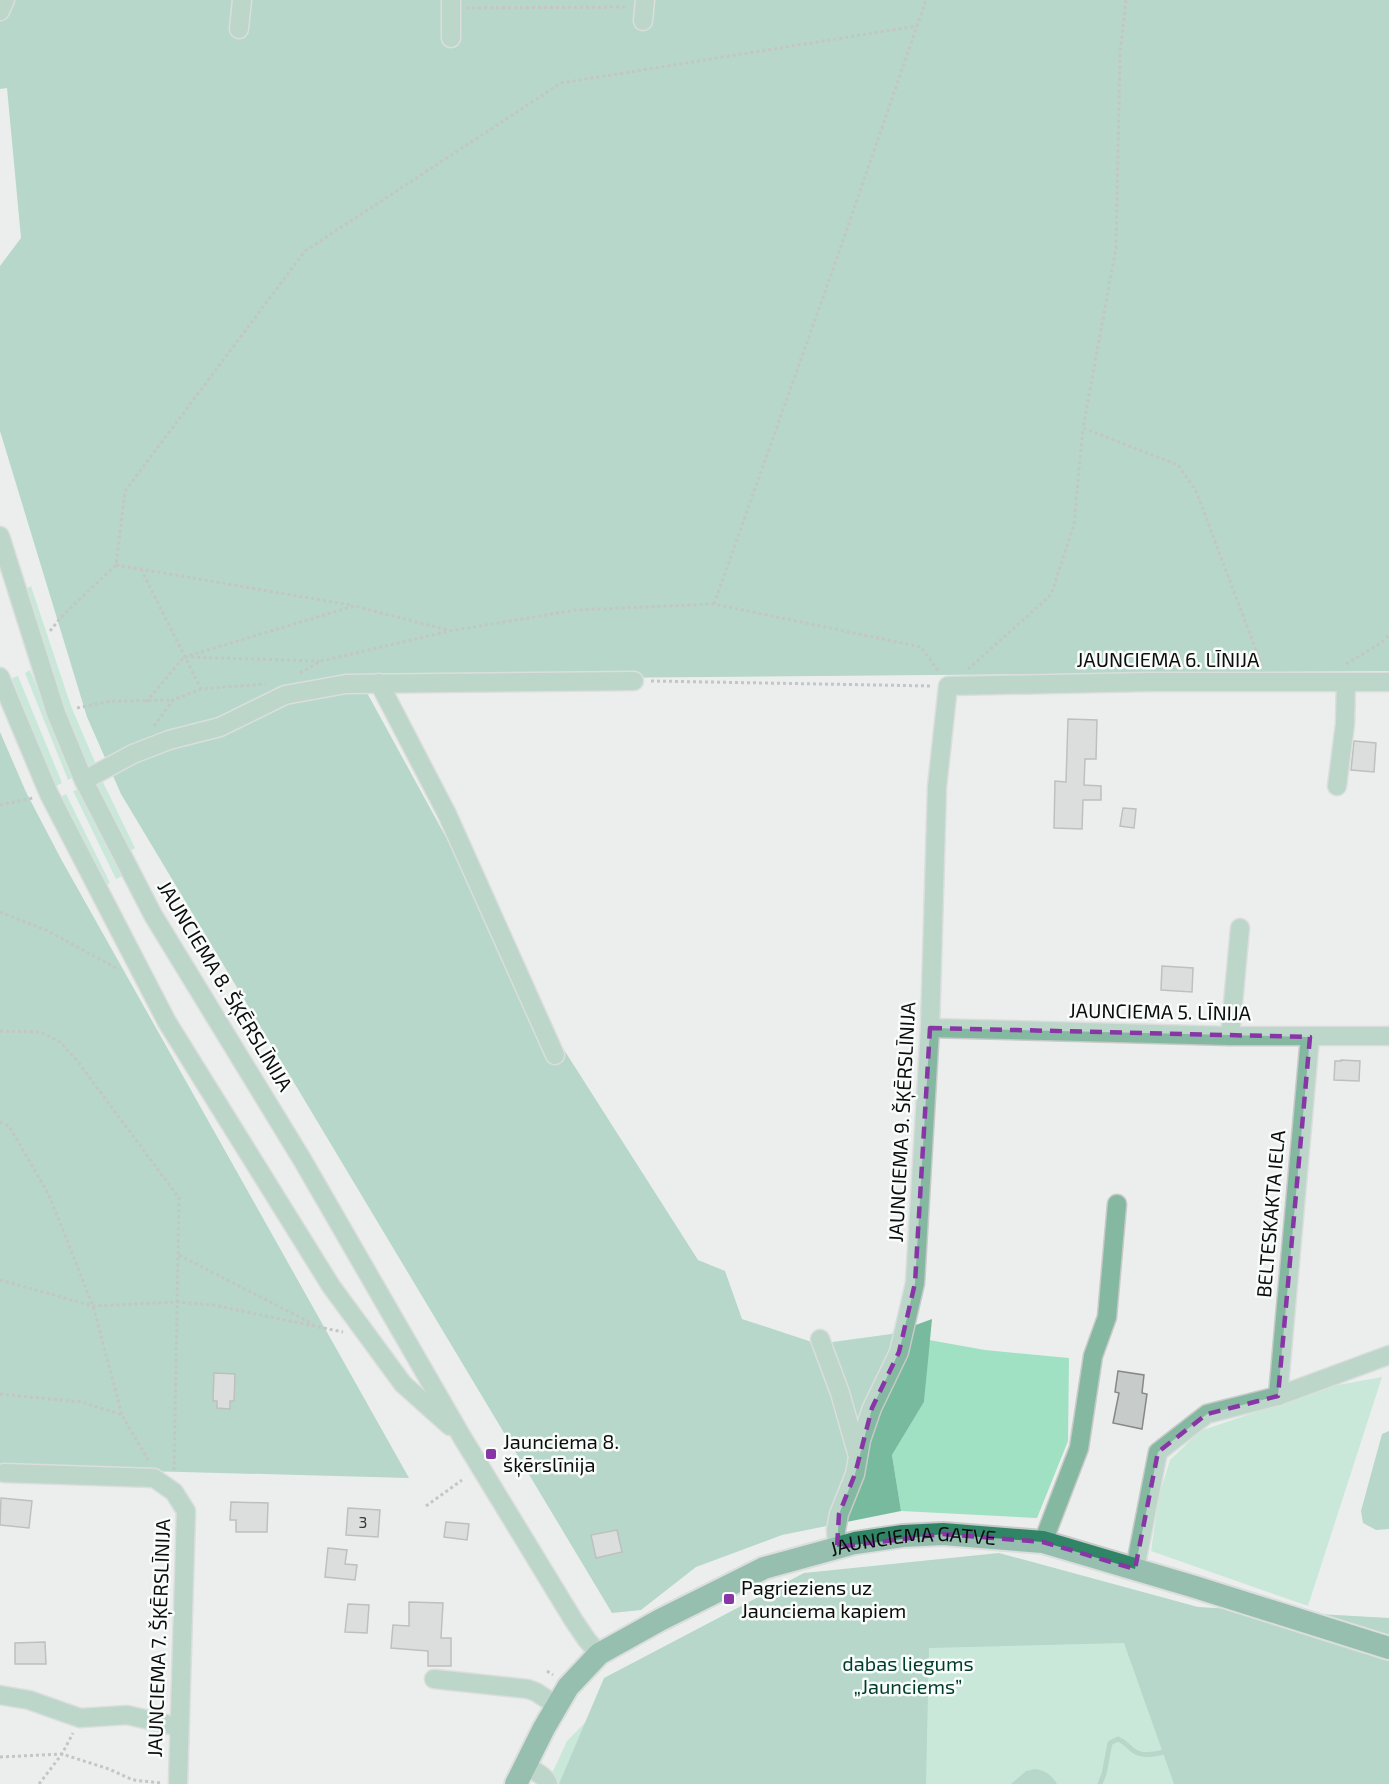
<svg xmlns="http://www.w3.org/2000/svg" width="1389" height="1784" font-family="'Exo 2',sans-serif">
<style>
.green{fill:#a0e1c4}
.forest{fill:#77ba9e}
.water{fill:#79bb9f}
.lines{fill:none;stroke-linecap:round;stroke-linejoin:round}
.stream{stroke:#79bb9f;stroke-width:5}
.building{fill:#c7cbc9;stroke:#858887;stroke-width:1.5}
.minor-casing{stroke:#c7cac9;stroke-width:21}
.major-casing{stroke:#c7cac9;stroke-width:26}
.path{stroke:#949695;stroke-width:3;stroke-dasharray:3 3;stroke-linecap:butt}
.minor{stroke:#85b8a1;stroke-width:18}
.major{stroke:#308566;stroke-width:22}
.marked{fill:none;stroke:#8836a6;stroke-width:4.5;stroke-dasharray:12 8;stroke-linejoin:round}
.poi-dot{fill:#8836a6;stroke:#f8fcfa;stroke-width:2}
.labels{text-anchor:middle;stroke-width:5;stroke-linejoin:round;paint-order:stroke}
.number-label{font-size:16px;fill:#3a3c3a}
.street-label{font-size:20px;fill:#0b0c0b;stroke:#f8fcfa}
.poi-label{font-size:20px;fill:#0b0c0b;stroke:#f8fcfa;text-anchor:start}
.park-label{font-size:20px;fill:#003c2a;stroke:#f8fcfa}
</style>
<rect width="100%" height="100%" fill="#ebeeed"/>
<g class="green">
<path d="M31,586L71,706L98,769L90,772C66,712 44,652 24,590Z"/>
<path d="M30,670L74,777L68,780L25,673Z"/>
<path d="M18,676L62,783L54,787L12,678Z"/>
<path d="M101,778L135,848L128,852L95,781Z"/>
<path d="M79,789L122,876L116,879L73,791Z"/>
<path d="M66,794L110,883L104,887L60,797Z"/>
<path d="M929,1340L985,1350L1069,1358L1068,1441L1037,1518L901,1511L892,1455L924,1402Z"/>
<path d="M1382,1377L1308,1606L1151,1551L1159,1496L1170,1460L1200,1431L1332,1386Z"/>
<path d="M1052,1574L1389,1784H547L567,1741L643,1663Z"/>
</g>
<g class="forest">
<path d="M0,0H1389V671L360,680L552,1031L698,1260L725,1271L742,1319L818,1344L891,1334L932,1319L924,1402L892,1455L901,1511L782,1535L696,1567L641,1610L612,1613L121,794L87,717L0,431V266L21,238L7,88L0,89Z"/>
<path d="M0,732L26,792L61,859L409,1478L0,1467Z"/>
<path d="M999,1553L1198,1607L1389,1618V1784H1174L1124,1643L929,1648L926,1784H559L604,1678L804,1573Z"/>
</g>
<g class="water">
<path d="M1389,1431V1529L1376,1530L1363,1523L1361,1511L1382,1434Z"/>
<path d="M1035,1769C1045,1770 1052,1775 1057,1784H1011L1026,1771Z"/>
</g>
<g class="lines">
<path class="stream" d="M1100,1784L1104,1774L1110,1743L1118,1739C1127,1743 1127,1746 1134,1751C1144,1758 1158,1753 1169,1751L1197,1784"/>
</g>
<g class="building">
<path d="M1068,719L1097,720L1096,759H1085L1084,785L1101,786V800H1083L1082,829L1054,828L1055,781L1066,782Z"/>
<path d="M1354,741L1376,743L1374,772L1351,770Z"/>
<path d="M1123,808L1136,809L1134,828L1120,826Z"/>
<path d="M1162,966L1193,968L1192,992L1161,990Z"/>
<path d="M1341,1060L1360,1061L1359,1081L1334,1080L1335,1061H1341Z"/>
<path d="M1118,1371L1144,1375L1142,1393L1147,1394L1142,1429L1113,1423L1119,1393L1115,1392Z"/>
<path d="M214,1373L235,1374L234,1401H230V1409L217,1408V1401H213Z"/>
<path d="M1,1498L32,1501L29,1528L0,1525Z"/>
<path d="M231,1502L268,1503L267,1532H236V1520H230Z"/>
<path d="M348,1508L380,1510L378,1537L346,1535Z"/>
<path d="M446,1522L469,1524L467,1540L444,1537Z"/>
<path d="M617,1530L622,1552L596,1558L591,1535Z"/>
<path d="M328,1548L347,1550L345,1564L357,1565L355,1580L325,1577Z"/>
<path d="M409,1602L443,1603L441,1638H451V1666H428V1651L391,1648L393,1625L409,1626Z"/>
<path d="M348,1604L369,1605L367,1633L345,1632Z"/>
<path d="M45,1642L46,1664H15V1643Z"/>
</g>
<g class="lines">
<g class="minor-casing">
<g id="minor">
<path d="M0,11L5,0"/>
<path d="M643,21L645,0"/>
<path d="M239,29L242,0"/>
<path d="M451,38V0"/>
<path d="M0,536L56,713L84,781L153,915L303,1161L462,1437L574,1621L587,1640L599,1654"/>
<path d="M0,677L49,794L167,1022L331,1286L403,1384L450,1426"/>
<path d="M379,683L447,814L555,1055"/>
<path d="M92,776L133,754L169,740L220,727L285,695L346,684L634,681"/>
<path d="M1337,786L1345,724L1346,682"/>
<path d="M930,1028L1230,1036H1389"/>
<path d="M1230,1036L1240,928"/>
<path d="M820,1339L840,1393L857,1453"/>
<path d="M1278,1396L1310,1037"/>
<path d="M4,1473L154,1478L174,1492L186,1511L178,1784"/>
<path d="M1043,1542L1079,1448L1093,1356L1107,1317L1117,1204"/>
<path d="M837,1547L836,1530L839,1514L855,1474L861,1440L872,1408L899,1352L915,1283L930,1028L937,787L948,686L1148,682H1389"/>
<path d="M1135,1569L1158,1452L1207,1414L1278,1396L1389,1355"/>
<path d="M434,1679L528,1689L536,1692L556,1705"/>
<path d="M0,1695L29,1700L80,1718L127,1715L179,1727"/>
<path d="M524,1766C533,1770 545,1775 548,1784"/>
</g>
</g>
<g class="major-casing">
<g id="major">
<path id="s1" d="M516,1784L544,1728L568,1687L599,1654L660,1620L764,1568L855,1543L903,1536L943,1534L1043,1542L1195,1587L1389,1648"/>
</g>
</g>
<g class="path">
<path d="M1126,0L1120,53L1116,248L1083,428L1178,465L1196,491L1262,666"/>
<path d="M466,8L628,7"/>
<path d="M116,565L351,605"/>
<path d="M141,569L201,689"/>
<path d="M714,604L838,255L926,0"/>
<path d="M50,631L62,616L116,565L125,491L305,251L561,83L917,26"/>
<path d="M184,657L354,606L448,630"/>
<path d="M1346,664L1381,643L1389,635"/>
<path d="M968,669L1051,595L1074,524L1083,428"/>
<path d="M300,673L321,661L450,631L575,610L714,604L921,647L939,672"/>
<path d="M651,681L933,686"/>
<path d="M146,702L184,657L319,661"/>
<path d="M77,708L111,701L173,700"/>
<path d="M154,726L173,700L201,689L265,684"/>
<path d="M0,805L33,798"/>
<path d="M0,912L46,930L118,969"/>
<path d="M0,1031L40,1032L60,1042L78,1062L179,1198L174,1472"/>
<path d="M0,1122L9,1126L49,1195L93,1306L122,1415"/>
<path d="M179,1255L313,1324"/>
<path d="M0,1280L93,1306L178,1302L213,1305L343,1332"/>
<path d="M0,1394L82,1402L122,1415L148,1460"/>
<path d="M426,1506L462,1480"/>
<path d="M547,1671L553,1675"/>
<path d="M0,1757L62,1754L109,1769L133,1780L162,1783"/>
<path d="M39,1784L62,1754L73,1733"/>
</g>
<use href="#minor" class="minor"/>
<use href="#major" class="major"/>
</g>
<path d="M0 0H1389V1784H0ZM930,1028L1310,1037L1278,1396L1207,1414L1158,1452L1135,1569L1043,1542L943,1534L837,1547L839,1514L855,1474L872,1408L899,1352L915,1283Z" fill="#ebeeed" fill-opacity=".55" fill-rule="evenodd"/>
<path class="marked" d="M930,1028L1310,1037L1278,1396L1207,1414L1158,1452L1135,1569L1043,1542L943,1534L837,1547L839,1514L855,1474L872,1408L899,1352L915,1283Z"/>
<g class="poi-dot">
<rect x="485" y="1448" width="12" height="12" rx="3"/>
<rect x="723" y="1593" width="12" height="12" rx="3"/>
</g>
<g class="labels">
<g class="number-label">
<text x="363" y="1528">3</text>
</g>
<g class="street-label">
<text x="1168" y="667">JAUNCIEMA 6. LĪNIJA</text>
<text transform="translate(225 986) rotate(59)" y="7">JAUNCIEMA 8. ŠĶĒRSLĪNIJA</text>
<text transform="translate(1160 1012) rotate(1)" y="7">JAUNCIEMA 5. LĪNIJA</text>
<text transform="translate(902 1122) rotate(-87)" y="7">JAUNCIEMA 9. ŠĶĒRSLĪNIJA</text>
<text transform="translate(1271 1214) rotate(-85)" y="7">BELTESKAKTA IELA</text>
<text dy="7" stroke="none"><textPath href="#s1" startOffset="494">JAUNCIEMA GATVE</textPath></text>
<text transform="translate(159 1638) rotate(-88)" y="7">JAUNCIEMA 7. ŠĶĒRSLĪNIJA</text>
</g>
<g class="poi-label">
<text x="503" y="1449">Jaunciema 8.<tspan x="503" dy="23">šķērslīnija</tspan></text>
<text x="741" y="1595">Pagrieziens uz<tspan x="741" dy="23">Jaunciema kapiem</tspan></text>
</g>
<g class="park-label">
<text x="908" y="1671">dabas liegums<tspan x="908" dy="23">„Jaunciems”</tspan></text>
</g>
</g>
</svg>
